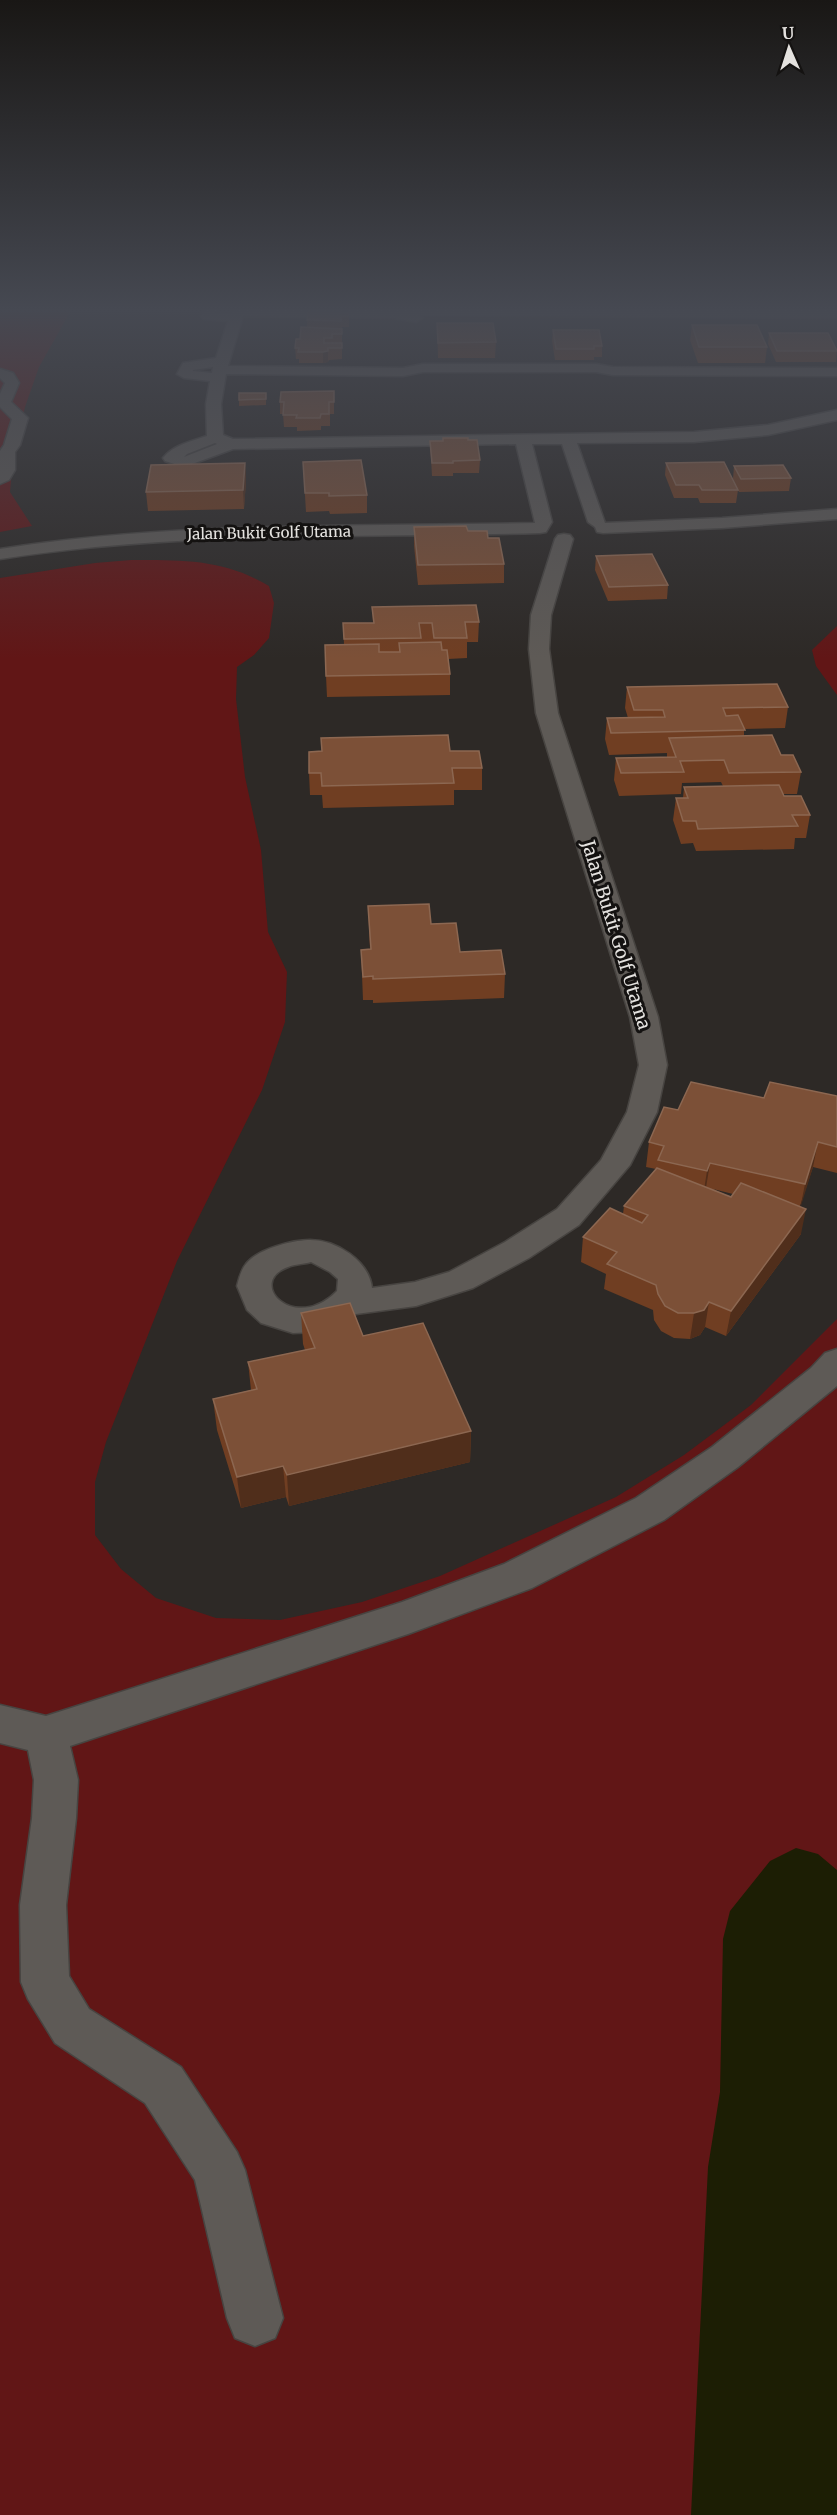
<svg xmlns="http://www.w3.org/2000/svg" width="837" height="2515" font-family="Merriweather,serif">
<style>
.green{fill:#611616}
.water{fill:#1c1e04}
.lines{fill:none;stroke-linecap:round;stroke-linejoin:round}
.minor-casing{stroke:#474441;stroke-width:3}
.minor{fill:#5e5a56;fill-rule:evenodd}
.wall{fill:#703e22;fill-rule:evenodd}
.shaded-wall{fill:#502e1b}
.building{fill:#7c5037;stroke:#8c6751;stroke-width:1.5}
.labels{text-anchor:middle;stroke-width:6;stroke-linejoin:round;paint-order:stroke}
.far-street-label{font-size:15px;fill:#e4e2df;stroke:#141211}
.street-label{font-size:18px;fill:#e4e2df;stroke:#141211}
</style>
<rect width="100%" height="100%" fill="#2d2926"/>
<g class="green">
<path d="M0,307H73L39,367L25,407L12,470L10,492L32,526L0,532Z"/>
<path d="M131,560C183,560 224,559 269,586L274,603L269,638L254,655L237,667L236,699L245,777L261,850L268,932L287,972L285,1022L262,1090L177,1261L106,1442L95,1482V1535L121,1569L156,1598L216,1618L280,1620L362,1602L440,1576L616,1497L684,1455L751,1405L837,1319V2515H0V578L95,563Z"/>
<path d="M837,626V695L816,666L812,650Z"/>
</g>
<path class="water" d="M796,1848L818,1854L837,1870V2515H691L708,2167L720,2092L723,1939L730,1911L770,1861Z"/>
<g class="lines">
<g class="minor-casing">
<g id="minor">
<path d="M203,307H221L215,313L231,314L234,307L394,310L412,307L837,310V318L420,315L423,318L416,322L394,318L243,316L228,366L403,368L423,364H596L613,367L837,368V376L613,375L596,372H423L403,376L226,374L221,404L223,435L233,439L694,432L768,425L837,410V420L768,435L694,442L577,443L605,523L722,518L837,509V519L722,528L603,533L597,532L595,527L588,522L562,444H532L552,522L546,532L540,533C360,538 178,531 0,559V549C177,521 357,527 535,523L516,444L233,449L184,467L165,461L163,458C173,445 192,441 207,436L206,404L210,381L184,378L177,374L183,363L216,358L228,321L203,319L201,316ZM213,367L212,373L193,371V370ZM215,443L217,444L184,457L187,454Z"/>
<path d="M0,369L13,373L19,383L11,402L28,418L20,445L15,452V470L9,480L0,484V451L4,445L12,419L0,407V394L5,383L0,378Z"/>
<path d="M564,534L570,535L573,539L551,615L549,649L558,713L658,1017L667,1065L657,1112L630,1165L579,1225L529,1258L473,1288L416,1306L356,1314L329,1328L317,1332L293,1333L261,1323L247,1310L237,1286C239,1278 241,1270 246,1264C257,1249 293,1240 310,1240C337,1240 369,1261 372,1288L415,1282L449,1272L505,1242L557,1209L601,1160L627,1112L639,1065L630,1017L536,713L529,649L531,615L555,539L558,535ZM311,1262L330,1272L338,1279L337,1291C295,1334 245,1283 288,1267C295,1264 304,1264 311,1262Z"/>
<path d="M837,1349V1386L738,1467L664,1520L532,1588L408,1634L70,1746L78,1780L76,1818L66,1905L69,1976L89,2009L181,2067L237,2152L245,2170L283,2318L275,2338L255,2346L235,2338L227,2318L195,2180L145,2103L55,2043L28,1999L21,1982L20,1905L32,1818L34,1780L28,1750L0,1743V1705L46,1716L402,1602L504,1564L636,1498L712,1447L811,1368L825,1353Z"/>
</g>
</g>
<use href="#minor" class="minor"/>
</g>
<g class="wall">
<rect x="368" y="307" width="21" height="1"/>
<path d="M341,312H349V327H342V359L329,360L328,362L323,363H299V359H296L295,348L307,327V320Z"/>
<path d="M437,323L496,342L495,358H438Z"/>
<path d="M692,325L767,347L765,363H698L690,340Z"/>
<path d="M553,330L602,346V357H594V360H555L552,341Z"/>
<path d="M769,333L837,349L836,362H776L768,344Z"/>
<path d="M334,391V414H330V426H321V430L297,431V427H284L283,414H280V402Z"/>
<path d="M266,393V405L239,406V400Z"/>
<path d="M468,440L480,460L479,473H453V476H432L430,441Z"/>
<path d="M303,462L367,495V513L330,514L329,511L306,512Z"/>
<path d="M245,463L246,481L244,509L148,511L146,492Z"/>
<path d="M666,463L738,490L736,503H700L698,498H674L665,475Z"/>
<path d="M734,466L791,478L789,491L739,492L733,479Z"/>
<path d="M414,527L468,531L504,564V583L418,585L414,546Z"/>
<path d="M596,556L668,585L667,599L608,601L595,570Z"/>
<path d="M372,607L479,622L478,642H467V658L448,659L450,674V695L327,697L326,676L344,644L343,623H373Z"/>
<path d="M627,687L788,707L785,728L744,729V736L781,755L801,772L797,794H784V796L810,815L806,838H795L794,849L696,851L693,843L681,844L673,820L676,798H683L684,787L723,786L721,782L682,783L681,794L619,796L614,780L616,758L667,757V753L609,755L605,739L607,718H628L625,708Z"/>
<path d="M450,751L482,768V790H454V805L323,808L322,795H310L309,773Z"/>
<path d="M368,906L431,924L460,952L505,974L504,998L373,1003V1000H363L361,950L370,949Z"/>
<path d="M837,1096V1173L813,1167L800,1206L801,1234L726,1336L705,1327L700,1335L690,1339L674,1338L661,1331L654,1320L653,1310L604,1289L606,1274L581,1262L583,1237L623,1214L624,1206L656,1169L646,1167L649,1142L678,1110L764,1098ZM713,1189L733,1194L731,1197Z"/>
<path d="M301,1313L363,1336L471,1431L470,1462L289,1506L286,1497L241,1508L217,1430L213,1399L251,1390L248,1362L305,1350L303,1344Z"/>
</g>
<g class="shaded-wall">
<path d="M328,348V362L323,363V352Z"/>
<path d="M245,463L246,481L244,509L243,490Z"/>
<path d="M818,1142L813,1167L800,1209L805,1184Z"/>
<path d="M710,1163L706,1188L703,1196L707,1171Z"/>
<path d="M806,1209L801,1234L726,1336L731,1311Z"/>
<path d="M709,1302L705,1327L700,1335L690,1339L694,1313Z"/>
<path d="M471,1431L470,1462L289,1506L287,1475Z"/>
<path d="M283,1466L286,1497L241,1508L237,1477Z"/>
</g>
<g class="building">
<path d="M308,310H341V312H349L348,316H341V321L307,320Z"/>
<path d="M437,323H493L496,342L438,343Z"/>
<path d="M692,325H757L767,347H699Z"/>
<path d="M301,327L342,329V334H332V338H324V343H342V348H328V351L323,352H298L299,348H295L296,339H300Z"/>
<path d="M553,330H599L602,346H594V349H556Z"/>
<path d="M769,333H828L837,351H777Z"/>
<path d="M334,391V402H329V414H321L320,418H296L297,415H283L284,402H280L281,392Z"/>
<path d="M239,393H266V399L239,400Z"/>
<path d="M443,438H468V440H477L480,460L453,461V463H432L430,441H443Z"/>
<path d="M361,460L367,495L329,496V493H305L303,462Z"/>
<path d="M724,462L738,490H702L699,485H676L666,463Z"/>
<path d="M245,463L243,490L146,492L151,465Z"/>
<path d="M783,465L791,478L741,479L734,466Z"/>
<path d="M466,526L468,531H487L488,538H499L504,564L418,565L414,527Z"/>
<path d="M652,554L668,585L609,587L596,556Z"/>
<path d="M476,605L479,622H465L467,638H434L432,623H419L421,638L344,639L343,623H374L372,607Z"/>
<path d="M441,642L442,650H447L450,674L326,676L325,645L379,644V652H400L399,643Z"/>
<path d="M777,684L788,707L723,708L726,716L738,715L745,730L611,733L607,718L665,717L663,710H634L627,687Z"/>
<path d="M448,735L450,751H479L482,768H452L454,783L322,786L321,773H309V752L322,751L321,738Z"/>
<path d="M772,735L781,755H793L801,772L729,773L724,760L680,761L684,772L621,773L616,758L676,757L669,738Z"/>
<path d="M779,785L784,796H801L810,815H792L798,826L698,829L696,821H683L676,798H688L684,787Z"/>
<path d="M429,904L431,924L456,923L460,952L501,950L505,974L373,979V976L363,977L361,950L371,949L368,906Z"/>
<path d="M691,1082L764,1098L770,1082L837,1096V1147L818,1142L805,1184L710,1163L707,1171L658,1160L664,1146L649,1142L664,1107L678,1110Z"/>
<path d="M657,1168L731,1197L741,1183L806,1209L731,1311L709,1302L704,1310L694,1313H678L665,1306L658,1294L656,1285L607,1264L617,1252L583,1237L610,1208L642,1223L648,1215L624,1206Z"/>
<path d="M350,1303L363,1336L423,1323L471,1431L287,1475L283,1466L237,1477L213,1399L257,1389L248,1362L315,1348L301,1313Z"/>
</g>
<linearGradient id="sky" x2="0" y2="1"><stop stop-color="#191715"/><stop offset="0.47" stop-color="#464952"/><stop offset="1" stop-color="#464952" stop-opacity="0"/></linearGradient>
<rect width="837" height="659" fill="url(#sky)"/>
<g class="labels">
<g class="far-street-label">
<text transform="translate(269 533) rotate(-1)" y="5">Jalan Bukit Golf Utama</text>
</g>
<g class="street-label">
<text transform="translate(616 935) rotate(73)" y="6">Jalan Bukit Golf Utama</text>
</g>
</g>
<g transform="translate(789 48) rotate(357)" stroke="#141211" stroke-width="4.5" paint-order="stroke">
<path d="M0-4.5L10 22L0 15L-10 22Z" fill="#e4e2df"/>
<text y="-9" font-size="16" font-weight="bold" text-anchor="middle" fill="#e4e2df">U</text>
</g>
</svg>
